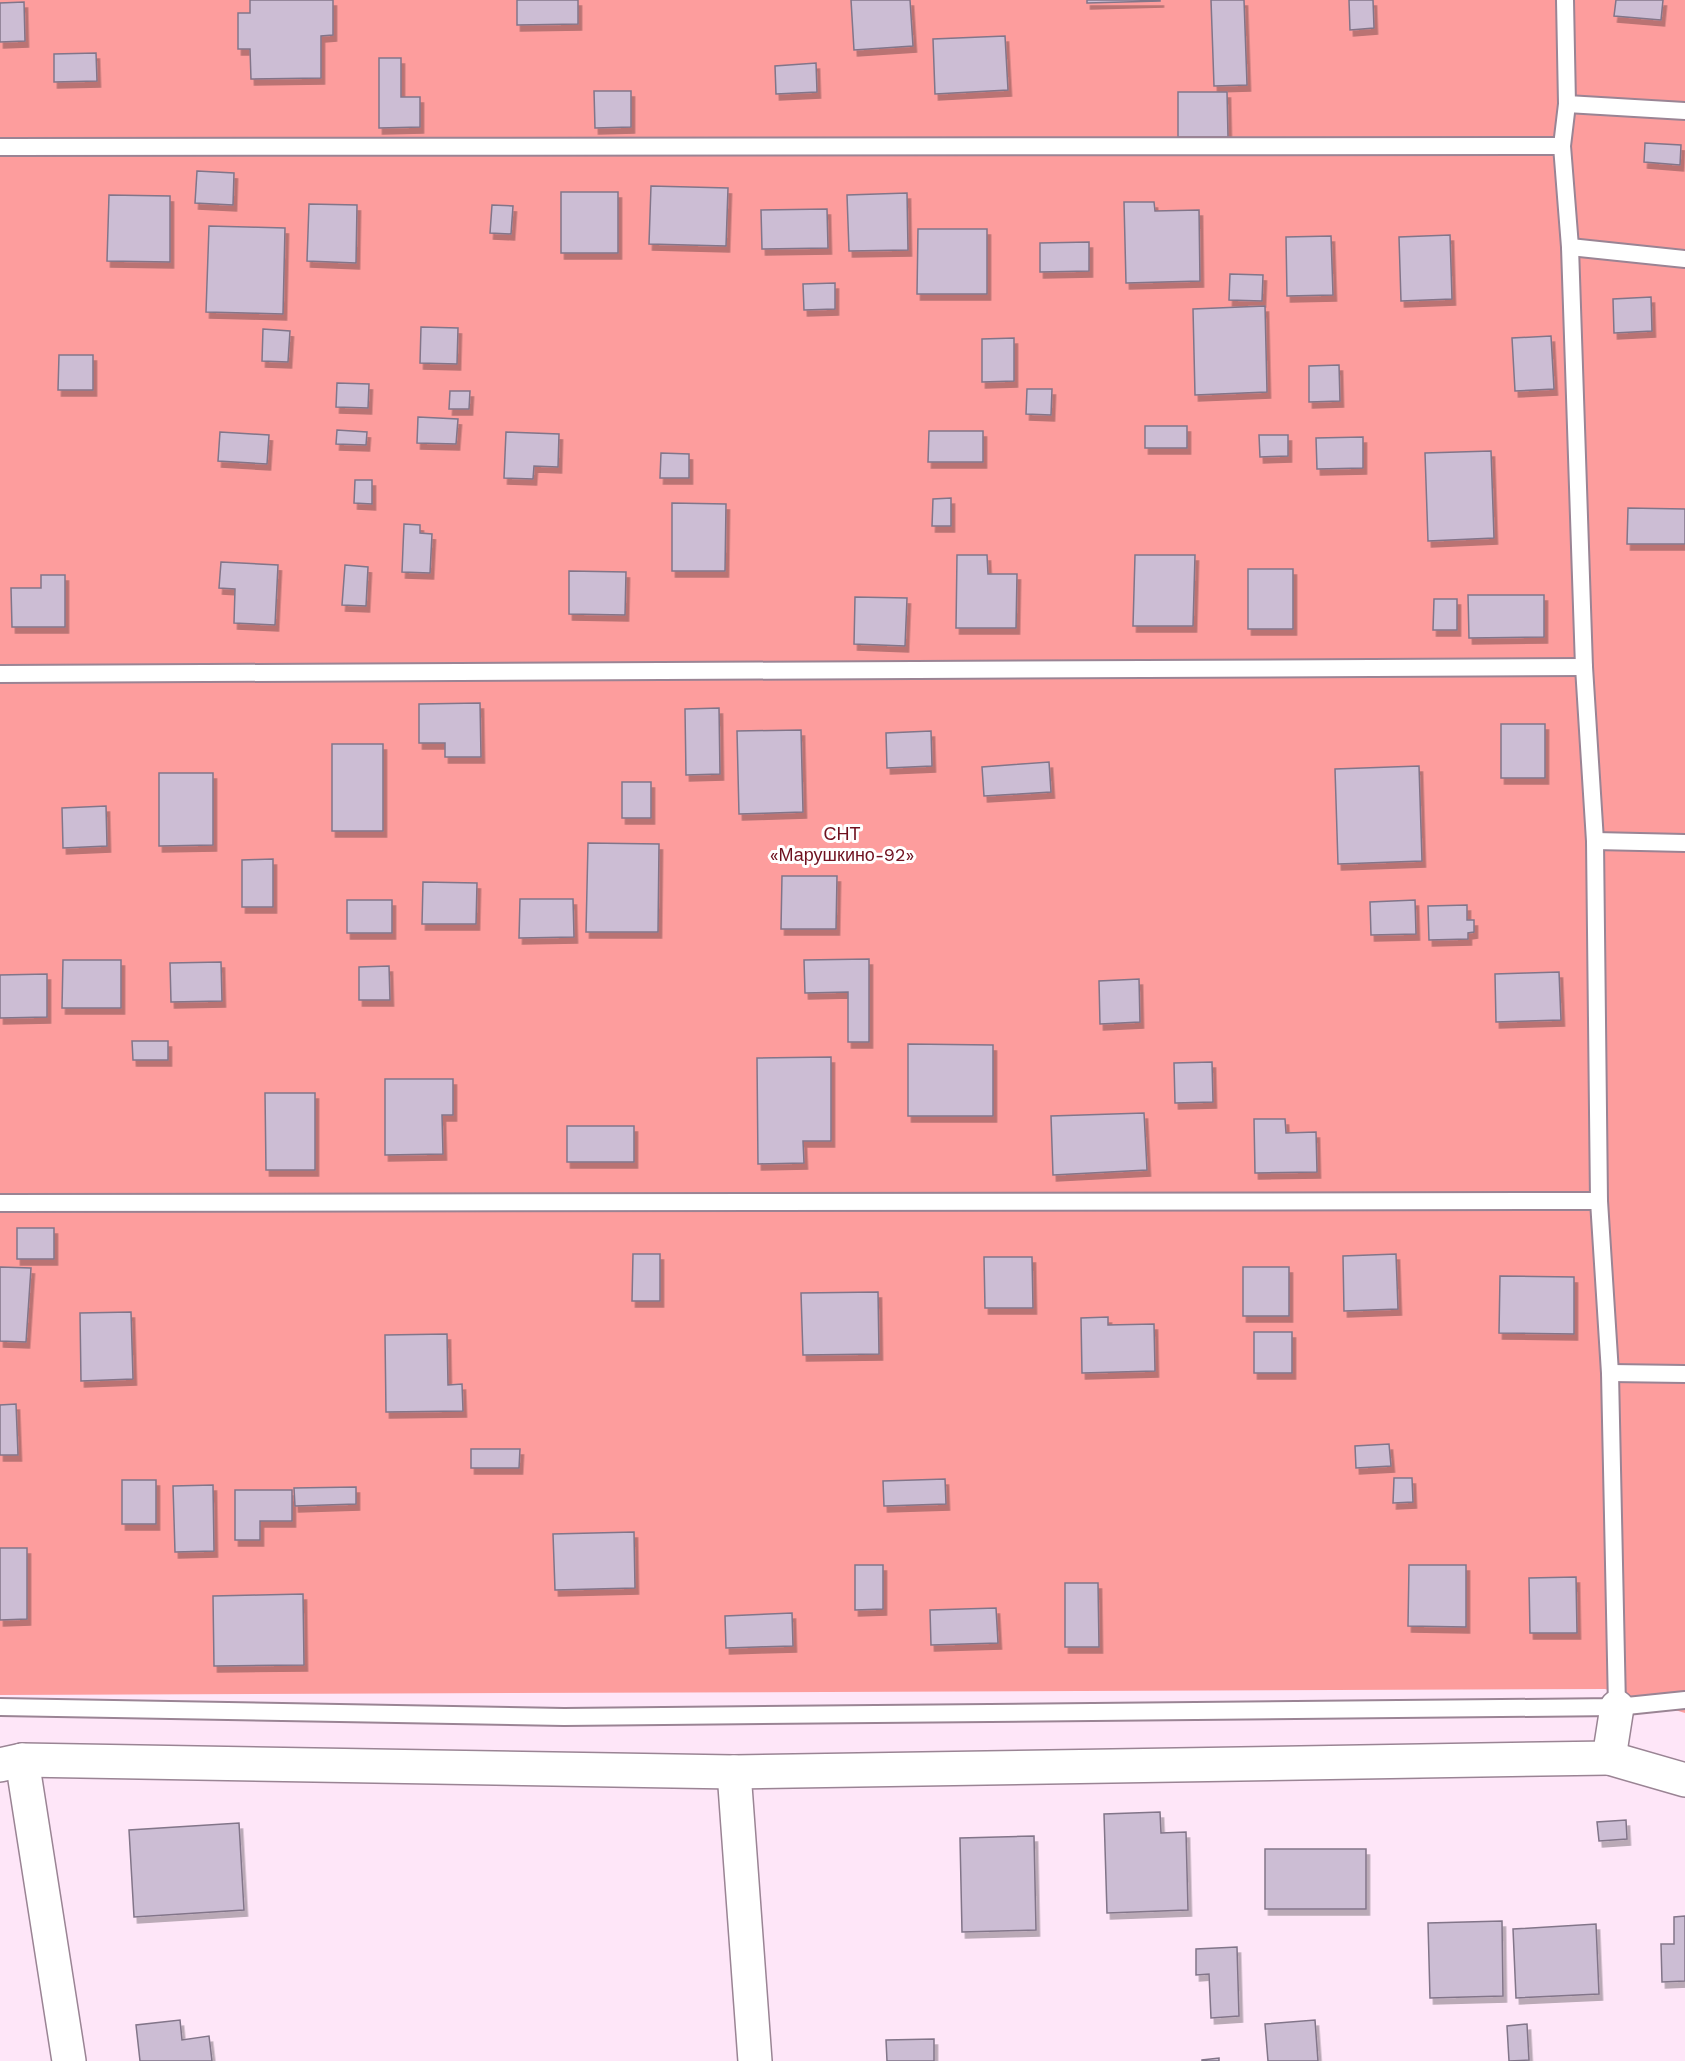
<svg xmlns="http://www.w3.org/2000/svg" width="1685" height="2061" font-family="'Work Sans',sans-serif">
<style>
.green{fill:#fd9d9d}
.building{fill:#ccbdd4;stroke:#827589;stroke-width:1.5;filter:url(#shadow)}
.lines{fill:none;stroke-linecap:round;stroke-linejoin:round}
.service-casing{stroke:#9a8494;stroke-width:20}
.minor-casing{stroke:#9a8494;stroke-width:36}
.service{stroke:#fff;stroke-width:16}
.minor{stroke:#fff;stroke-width:33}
.labels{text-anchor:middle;stroke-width:6;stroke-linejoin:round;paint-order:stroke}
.park-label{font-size:18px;fill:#6f111f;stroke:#fff}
</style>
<defs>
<filter id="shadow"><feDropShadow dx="3.5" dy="6" stdDeviation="0" flood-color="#0004"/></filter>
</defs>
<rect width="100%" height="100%" fill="#fee6f8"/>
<path class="green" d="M0,0H1685V1713L1605,1689L0,1695Z"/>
<g class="building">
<path d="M250,0H333V35L321,36V78L251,79L250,49H238V13H250Z"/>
<path d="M517,0H578V24L517,25Z"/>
<path d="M851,0H910L913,46L854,50Z"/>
<path d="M1087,0H1160V1L1087,3Z"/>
<path d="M1211,0H1244L1247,85L1214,86Z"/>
<path d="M1349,0H1373L1374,28L1350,30Z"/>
<path d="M1616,0H1663L1661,20L1614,16Z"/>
<path d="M24,2L25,41L0,42V3Z"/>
<path d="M1005,36L1008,90L935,94L933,39Z"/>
<path d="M96,53L97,81L54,82V54Z"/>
<path d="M379,58H401V97H420V127L379,128Z"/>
<path d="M816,63L817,92L776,94L775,66Z"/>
<path d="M594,91H631V127L595,128Z"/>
<path d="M1178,92H1227L1228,137H1178Z"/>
<path d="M1645,143L1681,145L1680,165L1644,162Z"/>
<path d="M197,171L234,173L233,205L195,203Z"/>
<path d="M651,186L728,188L726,246L649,244Z"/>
<rect x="561" y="192" width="57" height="61"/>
<path d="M907,193L908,250L849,251L847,195Z"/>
<path d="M109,195L170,196V262L107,261Z"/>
<path d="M1124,202H1154L1155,211L1199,210L1200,281L1126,283Z"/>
<path d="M309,204L357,205L356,263L307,261Z"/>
<path d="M492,205L513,206L511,234L490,233Z"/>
<path d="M827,209L828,248L762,249L761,210Z"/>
<path d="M209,226L285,228L283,314L206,312Z"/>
<path d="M918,229H987V294H917Z"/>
<path d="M1450,235L1452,299L1401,301L1399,237Z"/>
<path d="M1331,236L1333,295L1287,296L1286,237Z"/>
<path d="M1089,242V271L1040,272V243Z"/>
<path d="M1230,274L1263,275L1262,301L1229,300Z"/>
<path d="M835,283V309L804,310L803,284Z"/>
<path d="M1651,297L1652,331L1614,333L1613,299Z"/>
<path d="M1265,306L1267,392L1195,395L1193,309Z"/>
<path d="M421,327L458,328L457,364L420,363Z"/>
<path d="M263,329L290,331L288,362L262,361Z"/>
<path d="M1551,336L1554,389L1515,391L1512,338Z"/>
<path d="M1014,338V381L982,382V339Z"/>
<path d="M59,355H93V390H58Z"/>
<path d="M1339,365L1340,401L1309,402V366Z"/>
<path d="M337,383L369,384L368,408L336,407Z"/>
<path d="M1027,389H1052L1051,415L1026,414Z"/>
<path d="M450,391H470L469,409H449Z"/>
<path d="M418,417L458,419L456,444L417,443Z"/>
<rect x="1145" y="426" width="42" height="22"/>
<path d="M337,430L367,432L366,445L336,444Z"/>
<path d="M929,431H983V462H928Z"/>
<path d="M220,432L269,435L267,464L218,461Z"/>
<path d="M506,432L559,434L558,467L534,466L533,479L504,478Z"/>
<path d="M1259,435H1288V456L1260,457Z"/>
<path d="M1363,437V468L1317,469L1316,438Z"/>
<path d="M1491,451L1494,538L1428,541L1425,453Z"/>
<path d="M661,453L689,454V478H660Z"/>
<path d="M355,480H372V504L354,503Z"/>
<path d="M951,498V526H932L933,499Z"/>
<path d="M672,503L726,504L725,571H672Z"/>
<path d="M1628,508L1685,509V544H1627Z"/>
<path d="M404,524L420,525V533L432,534L430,573L402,572Z"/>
<path d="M957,555H987L988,574H1017L1016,628H956Z"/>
<path d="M1135,555H1195L1193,626H1133Z"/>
<path d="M221,562L278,565L275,625L234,623L235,589L219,588Z"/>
<path d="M345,565L368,567L366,606L342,605Z"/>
<rect x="1248" y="569" width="45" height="60"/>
<path d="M569,571L626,572L625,615L569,614Z"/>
<path d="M41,575H65V627H12L11,588H41Z"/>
<path d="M1468,595H1544V637L1469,638Z"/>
<path d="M855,597L907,598L905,646L854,644Z"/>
<path d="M1434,599H1457V630H1433Z"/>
<path d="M480,703L481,757H445V743H419V704Z"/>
<path d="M719,708L720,774L686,775L685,709Z"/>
<rect x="1501" y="724" width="44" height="54"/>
<path d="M801,730L803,812L739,814L737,731Z"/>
<path d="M931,731L932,766L887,768L886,733Z"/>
<rect x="332" y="744" width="51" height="87"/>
<path d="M1049,762L1051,792L984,796L982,767Z"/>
<path d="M1419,766L1422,861L1338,864L1335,769Z"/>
<path d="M159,773H213V845L159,846Z"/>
<rect x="622" y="782" width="29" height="36"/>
<path d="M106,806L107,846L63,848L62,808Z"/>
<path d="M588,843L659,844L658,932H586Z"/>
<path d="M273,859V907H242V860Z"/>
<path d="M782,876H837L836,929H781Z"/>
<path d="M423,882L477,883L476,924H422Z"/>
<path d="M520,899H573L574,937L519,938Z"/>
<rect x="347" y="900" width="45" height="33"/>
<path d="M1415,900L1416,934L1371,935L1370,902Z"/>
<path d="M1467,905V920H1474V932L1468,933V939L1429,940L1428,906Z"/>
<path d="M869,959V1042H848V992L805,993L804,960Z"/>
<path d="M63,960H121V1008H62Z"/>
<path d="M221,962L222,1001L171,1002L170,963Z"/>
<path d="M389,966L390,1000H359V967Z"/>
<path d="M1559,972L1561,1020L1496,1022L1495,974Z"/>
<path d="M47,974V1017L0,1018V975Z"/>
<path d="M1139,979L1140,1022L1100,1024L1099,981Z"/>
<path d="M132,1041H168V1060H133Z"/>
<path d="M908,1044L993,1045V1116H908Z"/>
<path d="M831,1057V1141H803L804,1163L758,1164L757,1058Z"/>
<path d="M1212,1062L1213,1102L1175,1103L1174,1063Z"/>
<path d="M385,1079H453V1115H442L443,1154L385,1155Z"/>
<path d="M265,1093H315V1170H266Z"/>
<path d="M1144,1113L1147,1170L1053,1175L1051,1116Z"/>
<path d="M1254,1119H1285L1286,1133L1316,1132L1317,1172L1255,1173Z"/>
<rect x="567" y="1126" width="67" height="36"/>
<rect x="17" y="1228" width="37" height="31"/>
<path d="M633,1254H660V1301H632Z"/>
<path d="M1396,1254L1398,1309L1344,1311L1343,1256Z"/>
<path d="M984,1257H1032L1033,1308H985Z"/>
<path d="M0,1267L31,1268L26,1342L0,1341Z"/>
<rect x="1243" y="1267" width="46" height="49"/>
<path d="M1500,1276L1574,1277V1334L1499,1333Z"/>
<path d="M878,1292L879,1354L803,1355L801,1293Z"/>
<path d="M131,1312L133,1379L81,1381L80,1313Z"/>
<path d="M1108,1317V1325L1154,1324L1155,1371L1082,1373L1081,1318Z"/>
<rect x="1254" y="1332" width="38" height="41"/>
<path d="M447,1334L448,1385L462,1384L463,1411L386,1412L385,1335Z"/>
<path d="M16,1404L18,1455H0V1405Z"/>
<path d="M1389,1444L1391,1466L1356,1468L1355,1446Z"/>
<path d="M471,1449H520L519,1468H471Z"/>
<path d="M1394,1478H1412L1413,1502L1393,1503Z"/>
<path d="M945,1479L946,1504L884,1506L883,1481Z"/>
<rect x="122" y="1480" width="34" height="44"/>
<path d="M213,1485L214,1551L175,1552L173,1486Z"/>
<path d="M356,1487V1504L295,1506L294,1488Z"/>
<path d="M235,1490H292V1521H260V1540H235Z"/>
<path d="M634,1532L635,1588L555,1590L553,1534Z"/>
<path d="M0,1548H27V1619L0,1620Z"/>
<path d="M855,1565H883V1609L855,1610Z"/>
<path d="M1409,1565H1466V1627L1408,1626Z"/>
<path d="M1576,1577L1577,1633H1530L1529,1578Z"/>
<path d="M1065,1583H1098L1099,1647H1065Z"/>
<path d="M303,1594L304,1665L214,1666L213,1596Z"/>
<path d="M996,1608L998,1643L931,1645L930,1610Z"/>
<path d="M792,1613L793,1646L726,1648L725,1616Z"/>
<path d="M1160,1812L1161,1833L1186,1832L1188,1910L1107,1913L1104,1814Z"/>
<path d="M1626,1820L1627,1839L1599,1841L1597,1822Z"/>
<path d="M239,1823L244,1910L134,1917L129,1830Z"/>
<path d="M1034,1836L1036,1930L962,1932L960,1838Z"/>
<rect x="1265" y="1849" width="101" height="60"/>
<path d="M1685,1916V1981L1662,1982L1661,1944H1674V1917Z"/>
<path d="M1502,1921L1503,1996L1430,1998L1428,1923Z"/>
<path d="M1596,1924L1599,1994L1516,1998L1513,1929Z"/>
<path d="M1237,1947L1239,2016L1211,2018L1209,1974L1196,1975V1949Z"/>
<path d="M180,2020L182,2040L209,2036L212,2061H140L136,2025Z"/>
<path d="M1315,2020L1318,2061H1268L1265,2024Z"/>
<path d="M1527,2024L1529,2060L1509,2061L1507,2026Z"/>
<path d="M934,2039V2061H887L886,2040Z"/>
<path d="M1219,2058V2061H1202V2060Z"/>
</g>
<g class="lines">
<g class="service-casing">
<g id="service">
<path d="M1565,0L1567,104L1562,146L1570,247L1584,667L1595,841L1599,1201L1610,1373L1617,1707"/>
<path d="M1567,104L1685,111"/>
<path d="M0,147L1562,146"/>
<path d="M1570,247L1685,259"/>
<path d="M0,674L1584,667"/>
<path d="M1595,841L1685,843"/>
<path d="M0,1203L1599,1201"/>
<path d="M1610,1373L1685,1374"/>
<path d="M0,1707L564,1717L1617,1707L1685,1700"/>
</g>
</g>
<g class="minor-casing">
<g id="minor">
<path d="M1609,1758L1685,1780"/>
<path d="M22,1760L69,2061"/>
<path d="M0,1765L22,1760L734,1772"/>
<path d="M755,2061L734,1772L1609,1758L1617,1707"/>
</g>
</g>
<use href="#service" class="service"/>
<use href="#minor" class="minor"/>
</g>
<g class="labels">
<g class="park-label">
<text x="842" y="840">СНТ<tspan x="842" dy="21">«Марушкино-92»</tspan></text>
</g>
</g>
</svg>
